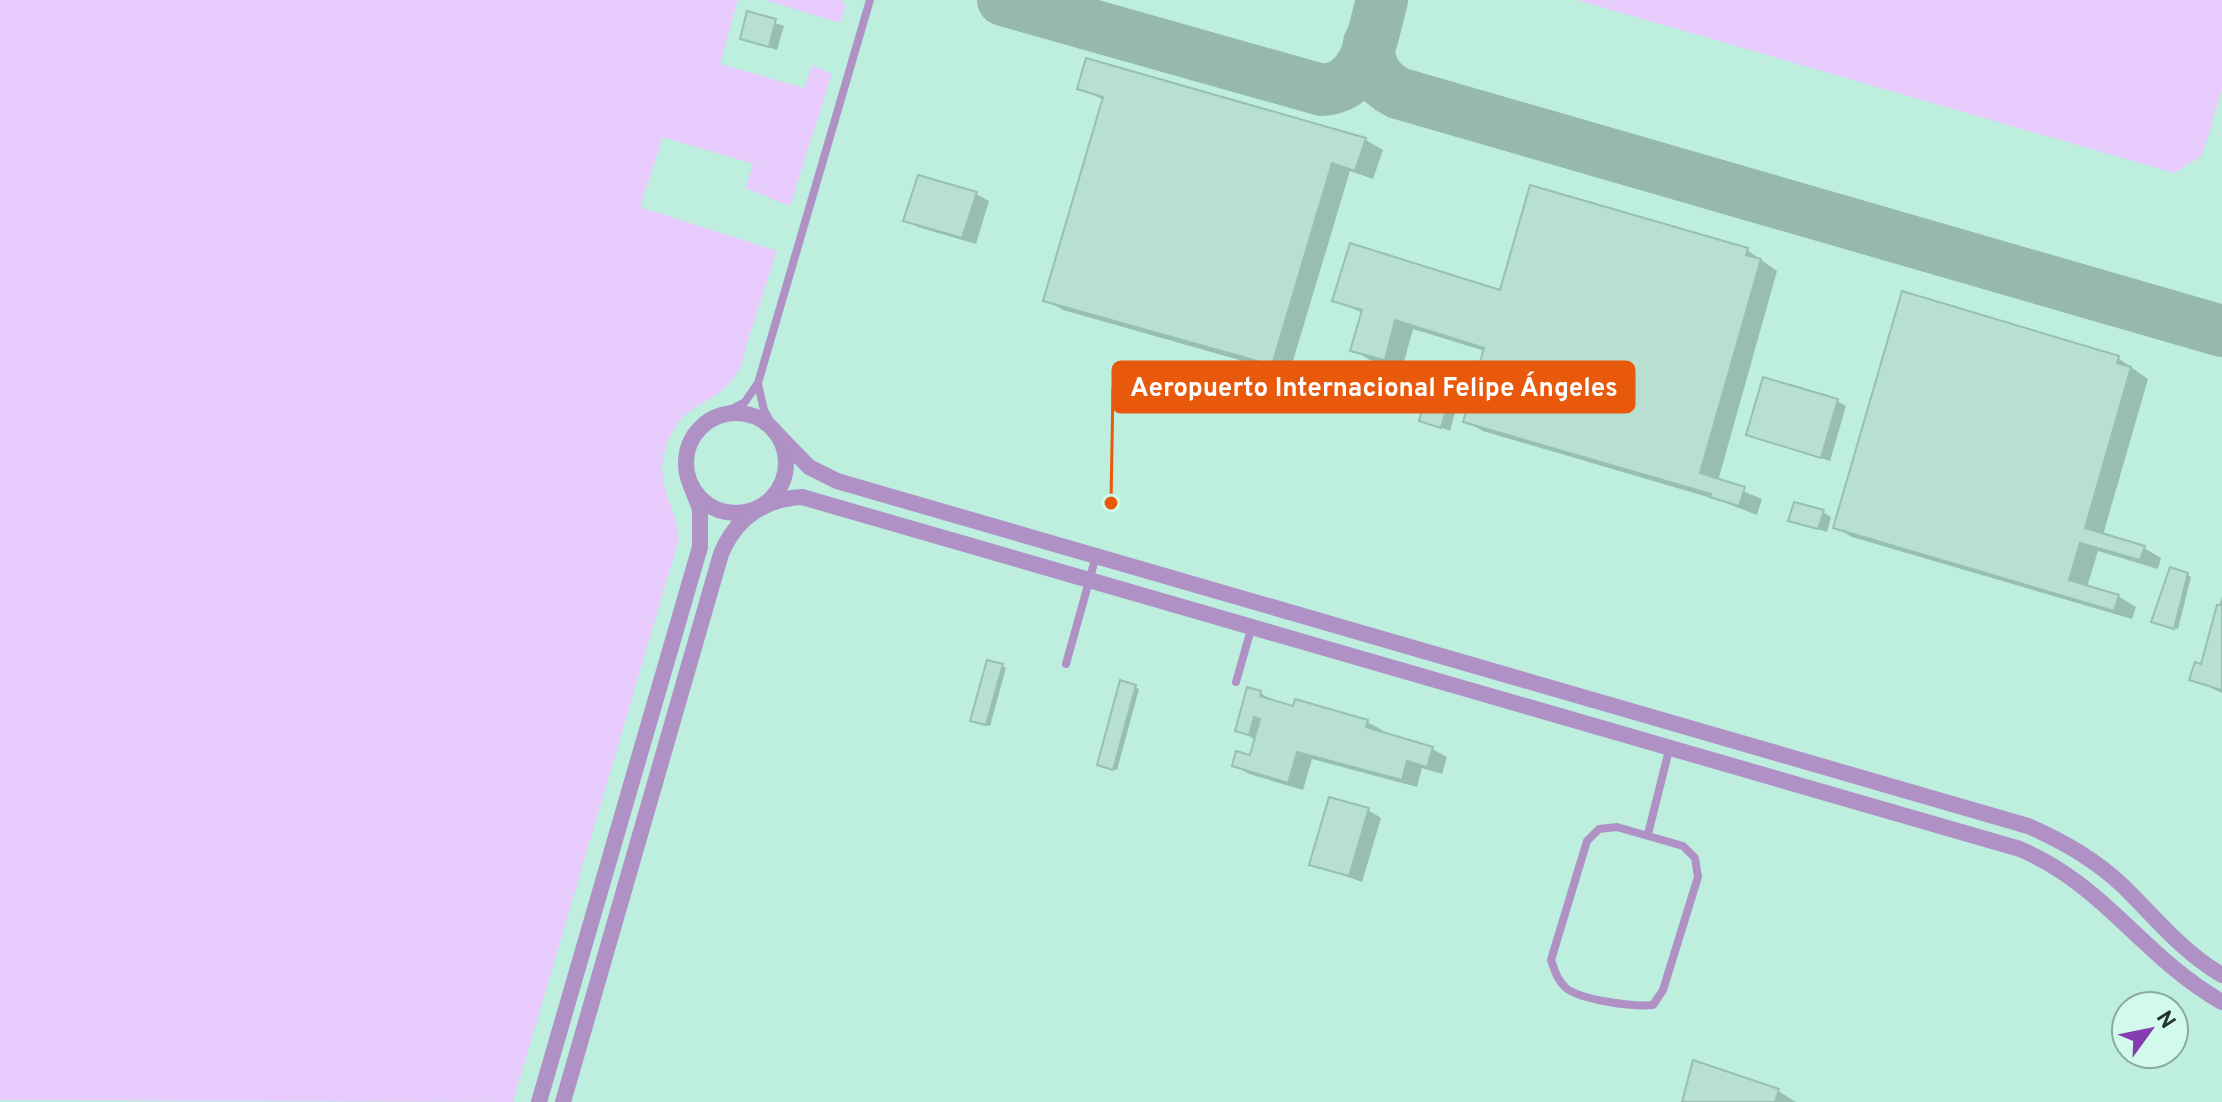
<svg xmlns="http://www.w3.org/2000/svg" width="2222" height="1102" font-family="Overpass,sans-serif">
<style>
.built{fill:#bdeede;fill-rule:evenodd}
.green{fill:#e8ccfe}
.shadow{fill:#0003}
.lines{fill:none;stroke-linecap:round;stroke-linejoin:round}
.taxiway{stroke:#97b8ad;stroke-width:52}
.building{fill:#b7dfd2;stroke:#98bfb3;stroke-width:2}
.lane{stroke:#af91c6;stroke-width:8}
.street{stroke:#af91c6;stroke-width:16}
.leader{fill:none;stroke:#e8590c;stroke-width:3}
.callout-dot{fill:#e8590c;stroke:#d1faed;stroke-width:3}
.callout{fill:#e8590c;stroke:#e8590c;stroke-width:3}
.callout-label{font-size:26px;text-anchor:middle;font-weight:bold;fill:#fff}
</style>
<rect width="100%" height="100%" fill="#d1faed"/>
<path class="built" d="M0,0H2222V1102H0ZM2126,1006H2174V1054H2126Z"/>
<g class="green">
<path d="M0,0H738L720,64L804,88L812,65L832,74L790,206L746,188L753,164L663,137L640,207L777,251C767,281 758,310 748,340C745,351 743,366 736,375C713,410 678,398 664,455C656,483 677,511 679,539L513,1102L0,1100Z"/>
<path d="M765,0H840L846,5L840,23Z"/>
<path d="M1577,0H2222V90L2202,156L2174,173Z"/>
</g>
<g class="shadow">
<path d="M749,14L784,26L777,50L742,38Z"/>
<path d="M1087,60L1366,140L1383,150L1373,179L1350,171L1289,374L1063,310L1045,300L1104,100L1080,88Z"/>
<path d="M976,194L989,201L976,244L918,227L905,220Z"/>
<path d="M1747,250L1777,271L1718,481L1762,499L1757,515L1718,500L1483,431L1465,421L1485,351L1413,329L1402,369L1370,360L1353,350L1363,313L1334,300L1502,293Z"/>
<path d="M2118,358L2148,379L2103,535L2144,548L2161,558L2158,569L2098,551L2087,587L2118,596L2136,607L2132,619L1852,537L1835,527Z"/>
<path d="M1837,401L1846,406L1830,461L1749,434Z"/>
<path d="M1446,408L1455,413L1450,431L1421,420Z"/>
<path d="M1823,512L1831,517L1827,532L1791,520Z"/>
<path d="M2187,575L2191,577L2178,629L2156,623Z"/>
<path d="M2222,596V693L2192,679L2202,666Z"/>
<path d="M1002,666L1006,668L990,726L975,722Z"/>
<path d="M1122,683L1139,689L1117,770L1103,766Z"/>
<path d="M1261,693L1275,703L1367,722L1382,730L1381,734L1432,749L1447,757L1442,774L1422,768L1417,787L1312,759L1303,790L1249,774L1234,765L1251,758L1256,740L1237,730Z"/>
<path d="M1368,810L1381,818L1362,882L1312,864Z"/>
<path d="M1778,1091L1796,1102H1684Z"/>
</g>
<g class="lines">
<g class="taxiway">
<path d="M1003,0L1322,90C1368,87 1372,35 1382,0"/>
<path d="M1369,43C1367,66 1378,83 1398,93L2222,331"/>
</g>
</g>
<g class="building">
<path d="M747,11L776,19L769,47L740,39Z"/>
<path d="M1086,58L1366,138L1355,171L1332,163L1272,365L1043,301L1103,97L1077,89Z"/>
<path d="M918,175L977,192L962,238L903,221Z"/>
<path d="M1530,185L1748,248L1746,255L1761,259L1700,473L1745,487L1739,506L1710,497L1711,494L1463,422L1484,348L1395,320L1385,360L1350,351L1362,310L1332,301L1350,243L1500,290Z"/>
<path d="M1902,291L2119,356L2117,363L2131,367L2085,528L2145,546L2140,560L2080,543L2069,580L2119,595L2114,611L1833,528Z"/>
<path d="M1763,377L1838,399L1821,458L1746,435Z"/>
<path d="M1425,400L1447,406L1441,428L1419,421Z"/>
<path d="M1794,502L1824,510L1818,529L1788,521Z"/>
<path d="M2170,567L2188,573L2174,629L2151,622Z"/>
<path d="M2217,605H2222V690L2189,680L2195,662L2201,664Z"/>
<path d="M987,660L1003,664L986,725L970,721Z"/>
<path d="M1120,680L1136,685L1113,770L1097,765Z"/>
<path d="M1247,687L1261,691L1260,696L1293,706L1295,699L1368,720L1366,727L1433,747L1427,767L1407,761L1402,780L1297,752L1288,783L1232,766L1236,751L1250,755L1260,719L1254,717L1249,735L1235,731Z"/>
<path d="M1329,797L1369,808L1349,876L1309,865Z"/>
<path d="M1693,1060L1779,1089L1775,1102H1682Z"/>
</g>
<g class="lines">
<g class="lane">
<path d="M758,384L764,410L777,434"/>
<path d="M719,416L745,402L758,383L870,0"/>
<path d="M1066,664L1096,556"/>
<path d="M1236,682L1252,626"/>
<path d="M1617,827L1683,846L1695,858L1698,877L1663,990L1653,1005C1633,1007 1581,1000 1566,988C1557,980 1555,971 1551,960L1587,841L1599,829Z"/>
<path d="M1648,834L1670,746"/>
</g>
<g class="street">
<circle cx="736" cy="463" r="50"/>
<path d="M777,434L809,467L837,481L2028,826C2063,841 2094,859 2122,885C2155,917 2181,951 2222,975"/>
<path d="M539,1102L700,547V509L691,486"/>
<path d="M563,1102L721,554C736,518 763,499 802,497L2020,849C2106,886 2142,956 2222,1002"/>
</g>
</g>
<path class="leader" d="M1111 503L1113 387"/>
<circle class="callout-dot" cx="1111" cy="503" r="8"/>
<rect class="callout" x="1113" y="362" width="521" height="50" rx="8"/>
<g class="callout-label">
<text x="1374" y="396">Aeropuerto Internacional Felipe Ángeles</text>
</g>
<g transform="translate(2150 1030) rotate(57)"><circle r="38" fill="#d1faed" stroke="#8baaa1" stroke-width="2"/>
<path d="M0-6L14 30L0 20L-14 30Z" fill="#853daf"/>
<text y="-12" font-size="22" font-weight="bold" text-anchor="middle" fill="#23332e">N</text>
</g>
</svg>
